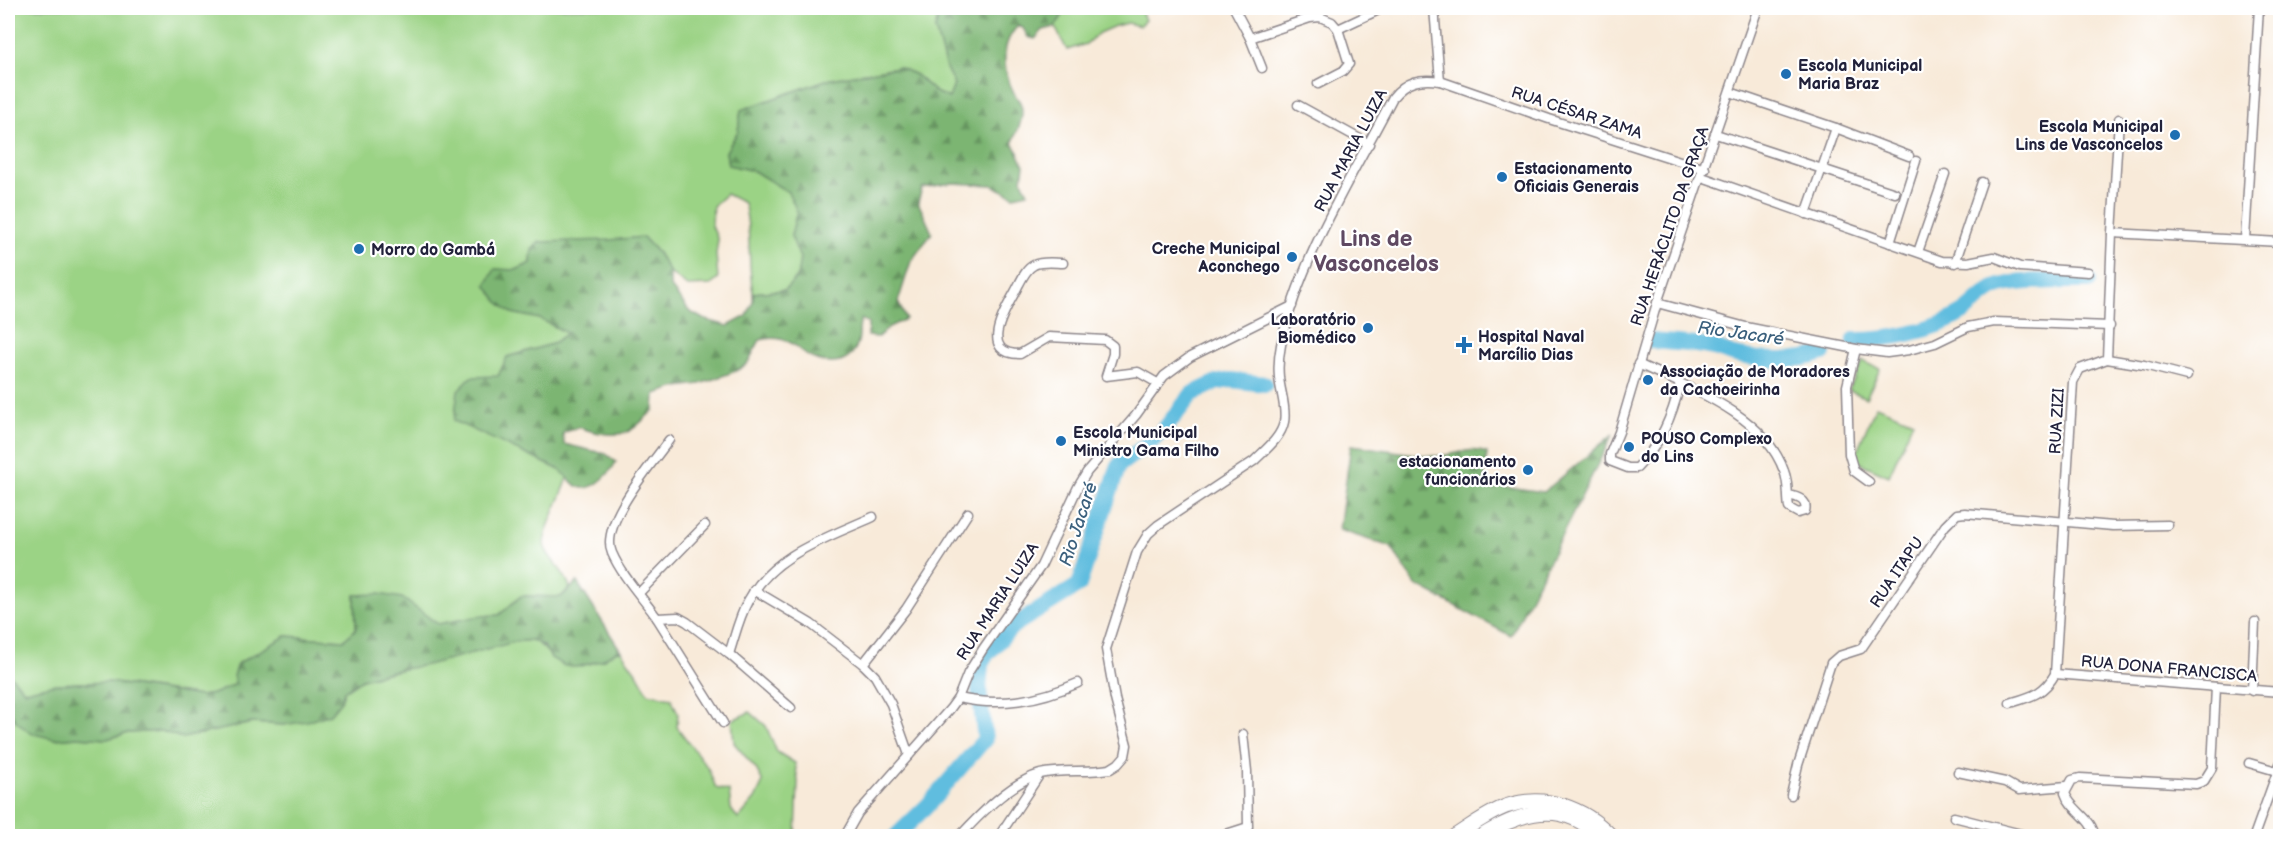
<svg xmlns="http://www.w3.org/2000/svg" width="2288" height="844" font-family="'Balsamiq Sans',sans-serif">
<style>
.grass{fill:#9bd385;stroke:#5e7a60;stroke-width:1.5}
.forest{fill:url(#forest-firs);stroke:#4f6c56;stroke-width:1.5}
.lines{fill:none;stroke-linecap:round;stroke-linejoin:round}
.river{stroke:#61bddf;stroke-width:16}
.minor-casing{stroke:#8d868a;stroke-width:11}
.primary-casing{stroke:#8d868a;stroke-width:16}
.minor{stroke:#fff;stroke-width:8}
.primary{stroke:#fff;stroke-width:14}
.poi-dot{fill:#1f6fb2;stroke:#fff;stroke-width:2}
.labels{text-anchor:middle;stroke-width:4.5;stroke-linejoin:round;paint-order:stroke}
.poi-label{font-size:16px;font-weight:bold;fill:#22223b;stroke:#fff;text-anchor:start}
.street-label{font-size:16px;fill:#22223b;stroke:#fff}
.water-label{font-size:18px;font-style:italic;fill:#3b607d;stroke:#fff}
.district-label{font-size:22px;font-weight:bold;fill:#5f4962;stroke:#fff}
</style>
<defs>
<pattern id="forest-firs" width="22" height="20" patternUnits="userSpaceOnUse" patternTransform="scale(1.5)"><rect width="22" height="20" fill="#7cb572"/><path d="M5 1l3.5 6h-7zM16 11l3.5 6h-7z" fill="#65935f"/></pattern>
</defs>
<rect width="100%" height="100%" fill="#fff"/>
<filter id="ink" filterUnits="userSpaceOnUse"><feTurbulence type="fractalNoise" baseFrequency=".0167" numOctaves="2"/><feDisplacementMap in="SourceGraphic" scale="12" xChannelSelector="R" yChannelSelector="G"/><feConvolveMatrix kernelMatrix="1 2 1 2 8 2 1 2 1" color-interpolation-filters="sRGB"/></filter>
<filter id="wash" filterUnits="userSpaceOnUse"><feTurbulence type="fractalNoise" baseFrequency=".008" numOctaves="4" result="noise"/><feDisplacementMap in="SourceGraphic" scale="24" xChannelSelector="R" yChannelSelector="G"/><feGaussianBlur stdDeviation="1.35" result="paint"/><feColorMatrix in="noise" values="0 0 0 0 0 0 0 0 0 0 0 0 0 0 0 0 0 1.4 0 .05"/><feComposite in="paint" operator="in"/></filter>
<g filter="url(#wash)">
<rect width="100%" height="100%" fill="#f8ead9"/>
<g class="grass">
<path d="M8,8H936L938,18L935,29L946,68L954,85L949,98L935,92L916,75L898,67L826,80L741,110L738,131L726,152L728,165L754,171L789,192L797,211L791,236L801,258L797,277L785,290L753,293C747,262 752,232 744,203L726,194L713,206L712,226L718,240L716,254L718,279L711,285L687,286L670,273L658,253L643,237L532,250L531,263L516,270L512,313L540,319L567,333L552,344L507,357L493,438L560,470L568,477C564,494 540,535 545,548C551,562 564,570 570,587L561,597L521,596L499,615L481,616L438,624L402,598L355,595L356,629L344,640L286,636L237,664L236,684L213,694L200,696C137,685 88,675 25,691L8,673Z"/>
<path d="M1067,8H1140L1145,20L1140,26L1127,23L1115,26L1099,33L1086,44L1067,50L1055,27Z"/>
<path d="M1863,361L1880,369L1866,398L1849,390Z"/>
<path d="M1876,406L1913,421L1889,476L1853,460Z"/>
<path d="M532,640C548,648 547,656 561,664C573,670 592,664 603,659C610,655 613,651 621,651L638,675L648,693L671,698L678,713L677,727L708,768L716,788L729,791L731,809L738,819L755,799L763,782L756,769L734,743L732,720L750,712L766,726L777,752L795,763L798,781L796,836H8V708L15,720L55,739L77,737L107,739L128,733L162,731L182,738L252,723L284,725L341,701L344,691L362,679L514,642Z"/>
</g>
<g class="forest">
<path d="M936,8H1067L1055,27L1043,30L1035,39L1028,37L1023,28L1018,26C999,45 1003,71 1014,93C1016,97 1020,101 1021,105C1025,117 1017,131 1013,142L1024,165L1022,180L1028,193L1014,196L992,185L952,183L922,188L918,202L932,233L911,261L898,302L906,319L889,327L878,337L868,336V323L861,319C858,327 860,335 858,342C850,368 827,366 808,356C802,353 798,347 793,344C783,338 771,337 760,340L747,364L736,371L700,384L677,387L655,394L654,410C646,416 636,429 627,432C613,437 592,432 578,427L563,433L564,444L606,454L616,462C609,475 589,497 574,484C569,480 565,474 560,470L454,421L458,390L471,377L498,376L507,357L552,344L567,333L540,319L512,313L498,302L486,285L495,269L516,270L531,263L532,250L539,242L609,240L643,237L658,253L670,273V286L689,311L703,319L728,326L747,316L753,301V293L785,290L797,277L800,258L791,236L797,211L788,192L754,171L728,165L726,152L738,131L741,110L826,80L898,67L916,75L935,92L949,98L954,85L946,68L935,29L938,18Z"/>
<path d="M1613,434L1511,636L1416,585L1391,547L1339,530L1351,445C1379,448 1408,455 1436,456C1457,456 1467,446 1487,453L1484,484L1544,492Z"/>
<path d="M577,582L621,651H616L602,660L577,667L565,666L551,658L544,646L532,640L514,642L427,665L392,671L362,679L344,691L341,701L330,714L312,720L284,725L252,723L182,738L162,731L128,733L107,739L77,737L55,739L30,733L15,720L8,708V673L25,691L55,684L110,682L200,696L213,694L236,684L233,676L237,664L286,636L344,640L356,629L355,595L379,594L402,598L438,624L481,616L499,615L521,596L561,597Z"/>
</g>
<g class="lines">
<g class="river">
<path d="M1854,340C1889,340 1933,332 1964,312C1974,305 1982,295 1993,289C2010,279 2067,281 2089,281"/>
<path d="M1652,341C1672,343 1693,343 1713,348C1721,349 1728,354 1735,355C1764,361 1796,363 1823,353"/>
<path d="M896,836L928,805L985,739L979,689L981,664L987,654L1013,626L1079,585L1119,465L1152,441L1166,427L1192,394L1215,383L1231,380L1265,384"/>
</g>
</g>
</g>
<g filter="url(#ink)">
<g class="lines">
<g class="minor-casing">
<g id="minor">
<path d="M1234,8L1250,38L1262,68"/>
<path d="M1434,8L1440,81"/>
<path d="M1338,29L1383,8"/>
<path d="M1250,38L1310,18L1320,17L1332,22L1338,29L1349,64L1343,71L1318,84"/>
<path d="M1730,92L1836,128L1909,156"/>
<path d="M1298,105L1369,144"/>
<path d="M1716,134L1895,193"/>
<path d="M1702,177L1942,261L1968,262L1994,257L2020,267L2088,272"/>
<path d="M1806,214L1836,128"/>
<path d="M2112,233L2280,242"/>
<path d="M2245,239L2259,8"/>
<path d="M1890,243L1916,161"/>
<path d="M1918,252L1945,174"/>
<path d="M1063,263C1055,263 1042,261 1034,265C1025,269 1020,283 1015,292C1005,310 978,354 1020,354L1049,337L1105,340L1113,346V354L1106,376L1138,372L1159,384"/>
<path d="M1955,263L1982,182"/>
<path d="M1657,303L1746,327L1856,349L1887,353L1909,350L1935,343L1968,327L1994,322L2110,326"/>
<path d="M1856,349L1847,386L1849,454L1854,471L1869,482"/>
<path d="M2107,359L2144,365L2187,376"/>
<path d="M1638,364C1689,388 1764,414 1784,471C1789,483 1787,495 1789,508L1798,513L1805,511C1808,500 1798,497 1788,495"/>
<path d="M1680,384C1672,417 1661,443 1637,468H1628L1610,461V454L1619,432L1657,303L1758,8"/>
<path d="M669,440C652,464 599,524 612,553C622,576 642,597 657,618L678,617L687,622L729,654L791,708"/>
<path d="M754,590L811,624L863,664L875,676L891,704L909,755"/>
<path d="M639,593L705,525"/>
<path d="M657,618L723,723"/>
<path d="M729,654C735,636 739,617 748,601C773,554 827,538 873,517"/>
<path d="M863,664L906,609L968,513"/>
<path d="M2055,674L2280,692"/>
<path d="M2252,691L2255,622"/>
<path d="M958,698C1000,707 1038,701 1078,683"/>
<path d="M2010,703C2030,697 2044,694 2055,674L2073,382L2080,369L2107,359L2112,233L2119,119"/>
<path d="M2249,763L2280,772"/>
<path d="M1958,772L2005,782L2019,790L2067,786"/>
<path d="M1791,795L1798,765L1831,663L1839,656L1861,649L1945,526L1957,514L1965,513L2113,526L2168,525"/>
<path d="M1954,817L2029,836"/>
<path d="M845,836L858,813L950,709L958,698L968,673L983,649L1041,566L1078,487L1087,472L1136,415L1164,376L1190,357L1292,306"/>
<path d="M960,836C979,815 1011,782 1040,774C1062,769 1087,773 1110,769L1118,764L1125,756L1127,745L1115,699L1106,649L1137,552L1148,534L1158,525L1254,461C1265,450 1281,438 1284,422C1287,408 1280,391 1279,377C1278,367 1279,355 1281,345C1299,259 1353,175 1393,97C1406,81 1420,78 1440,81L1549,119L1705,169"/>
<path d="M999,836L1038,777"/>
<path d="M1220,836L1248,827L1247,771L1243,734"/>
<path d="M2094,836C2094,819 2070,810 2065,793L2072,780L2080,778L2196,784L2204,781L2212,768L2216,687"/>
<path d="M2254,836L2280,764"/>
</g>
</g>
<g class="primary-casing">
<g id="primary">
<path d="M1455,836C1471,826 1488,813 1507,806C1546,793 1584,808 1611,836"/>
<path d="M1482,836C1519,813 1562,798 1598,836"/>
</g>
</g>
<use href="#minor" class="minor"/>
<use href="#primary" class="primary"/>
</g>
</g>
<g class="poi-dot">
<circle cx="1786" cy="74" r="6"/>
<circle cx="2175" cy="135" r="6"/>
<circle cx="1502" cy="177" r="6"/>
<circle cx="359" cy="249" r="6"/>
<circle cx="1292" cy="257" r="6"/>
<circle cx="1368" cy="328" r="6"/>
<path d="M1461 336h6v6h6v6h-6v6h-6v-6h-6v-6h6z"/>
<circle cx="1648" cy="380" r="6"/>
<circle cx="1061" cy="441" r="6"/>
<circle cx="1629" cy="447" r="6"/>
<circle cx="1528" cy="470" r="6"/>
</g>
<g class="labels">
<g class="poi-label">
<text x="1798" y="71">Escola Municipal<tspan x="1798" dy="18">Maria Braz</tspan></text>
<text x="2163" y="132" text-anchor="end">Escola Municipal<tspan x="2163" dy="18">Lins de Vasconcelos</tspan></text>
<text x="1514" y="174">Estacionamento<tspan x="1514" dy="18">Oficiais Generais</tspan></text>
<text x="1280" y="254" text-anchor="end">Creche Municipal<tspan x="1280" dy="18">Aconchego</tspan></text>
<text x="371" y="255">Morro do Gambá</text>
<text x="1356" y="325" text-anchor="end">Laboratório<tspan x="1356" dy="18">Biomédico</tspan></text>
<text x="1478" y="342">Hospital Naval<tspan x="1478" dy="18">Marcílio Dias</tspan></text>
<text x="1660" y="377">Associação de Moradores<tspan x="1660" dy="18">da Cachoeirinha</tspan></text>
<text x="1073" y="438">Escola Municipal<tspan x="1073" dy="18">Ministro Gama Filho</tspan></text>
<text x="1641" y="444">POUSO Complexo<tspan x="1641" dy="18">do Lins</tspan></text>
<text x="1516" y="467" text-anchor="end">estacionamento<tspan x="1516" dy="18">funcionários</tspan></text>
</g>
<g class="street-label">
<text transform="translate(1577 112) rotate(18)" y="6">RUA CÉSAR ZAMA</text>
<text transform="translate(1350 150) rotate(-62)" y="6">RUA MARIA LUIZA</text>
<text transform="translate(1669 226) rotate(-71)" y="6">RUA HERÁCLITO DA GRAÇA</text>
<text transform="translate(2056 421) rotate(-87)" y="6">RUA ZIZI</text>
<text transform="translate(1896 572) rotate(-56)" y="6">RUA ITAPU</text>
<text transform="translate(997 601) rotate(-57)" y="6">RUA MARIA LUIZA</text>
<text transform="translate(2169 668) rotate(5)" y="6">RUA DONA FRANCISCA</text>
</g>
<g class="water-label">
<text transform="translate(1741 333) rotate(8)" y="6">Rio Jacaré</text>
<text transform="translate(1078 524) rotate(-72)" y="6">Rio Jacaré</text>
</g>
<g class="district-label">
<text x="1376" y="246">Lins de<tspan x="1376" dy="25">Vasconcelos</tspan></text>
</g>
</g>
<rect width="2288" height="844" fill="none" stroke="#fff" stroke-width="30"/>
</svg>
